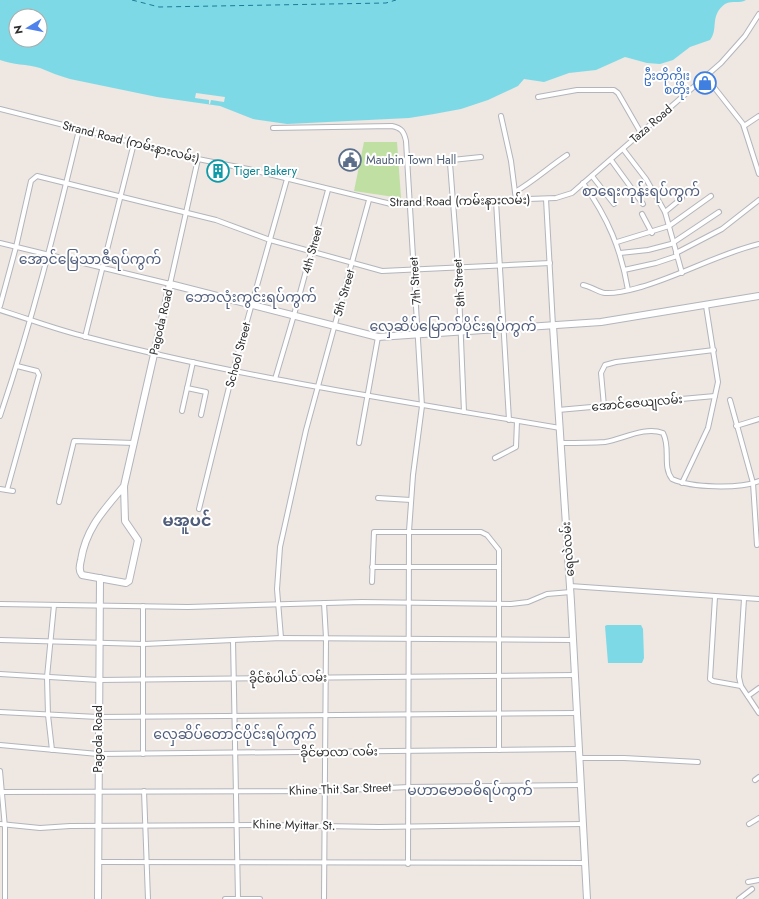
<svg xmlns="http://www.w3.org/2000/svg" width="759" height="899" font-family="Jost,'Noto Sans Myanmar',sans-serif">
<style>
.green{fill:#c0dfa3}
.water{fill:#7ed9e6;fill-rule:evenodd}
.pier{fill:#eee7e2}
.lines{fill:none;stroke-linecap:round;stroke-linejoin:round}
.ferry{stroke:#197c96;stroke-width:1;stroke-dasharray:5 4;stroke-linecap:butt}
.street-casing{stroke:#b2b5bc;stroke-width:6}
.secondary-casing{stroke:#b2b5bc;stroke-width:8}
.street{stroke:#fff;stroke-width:4}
.secondary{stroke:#fff;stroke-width:6}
.labels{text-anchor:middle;stroke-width:4;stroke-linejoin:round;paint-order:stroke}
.shop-label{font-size:12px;fill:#366cbe;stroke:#fff;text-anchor:end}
.street-label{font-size:12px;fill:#2e2e2e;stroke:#fff}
.service-label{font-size:12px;fill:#4e5e75;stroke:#fff;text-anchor:start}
.culture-label{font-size:12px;fill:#0d838f;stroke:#fff;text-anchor:start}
.quarter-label{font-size:14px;fill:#515e7b;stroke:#fff}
.district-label{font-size:16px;font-weight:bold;fill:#515e7b;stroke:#fff}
</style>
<rect width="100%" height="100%" fill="#eee7e2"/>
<path class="green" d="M364,142H397L401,198L354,191Z"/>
<g class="water">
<path d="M0,0H746C739,4 733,0 725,4C709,16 719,29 710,40L690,47L673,60L660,64L647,63L625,57L596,70L569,73L544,82L524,79L518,86L488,100L461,109L434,114L409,118L287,124L253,119L220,106L157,97L70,79C59,76 50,72 40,68C27,64 13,65 0,60ZM16,16H40V40H16Z"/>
<path d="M607,625H641L643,629L644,658L642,663H608L605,626Z"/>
</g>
<path class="pier" d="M196,93L225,97L224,102L211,100L210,104H209V100L195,98Z"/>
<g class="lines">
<path class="ferry" d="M132,0L159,7L386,3L396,0"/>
<g class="street-casing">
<g id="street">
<path d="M706,77L743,124L759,174"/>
<path d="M538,97L577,90H614L618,93L641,133"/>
<path d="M0,109L198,159L248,169L391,204L556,198L572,193L721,63L745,36L759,14"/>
<path d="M501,116L511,161L516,200"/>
<path d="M744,126L759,116"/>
<path d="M273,128L392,126C402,128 404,132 406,141L422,406L413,475L409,531L408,864"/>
<path d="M623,149L646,179L665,212L682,273"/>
<path d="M611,160L643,204"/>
<path d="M592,176L614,204"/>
<path d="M583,183C608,218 621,249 628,290"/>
<path d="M515,192C534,181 549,167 567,155"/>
<path d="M546,199L553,326"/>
<path d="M496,201L509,420"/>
<path d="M665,212L682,198"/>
<path d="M642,214L652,233"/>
<path d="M617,242L669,226L711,196"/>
<path d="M0,243L170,284L198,159"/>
<path d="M620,253L648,250L671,244L719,212"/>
<path d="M676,253L722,229L759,200"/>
<path d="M624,270L656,263L677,256"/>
<path d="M583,285C590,286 600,293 605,293C617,294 630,290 641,287C682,275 718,254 759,244"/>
<path d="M0,306L16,247L31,181L37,176L216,220L270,240L382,271L550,263"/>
<path d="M0,310C29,319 57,330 87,337C242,378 402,401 560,428"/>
<path d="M85,337L134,143"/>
<path d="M275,379L294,315L328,190"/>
<path d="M187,388L206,392L201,415"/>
<path d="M730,400L753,483L757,545"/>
<path d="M604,406L601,373L605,365L616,362L714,350"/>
<path d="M558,410L715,396"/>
<path d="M182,411L193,362"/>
<path d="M464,412L458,267L450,163L452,160L481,157"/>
<path d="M0,416C32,322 56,226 79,130"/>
<path d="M736,426L759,419"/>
<path d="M359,443L378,337"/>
<path d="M561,443C575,443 590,443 605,442C623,439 645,426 663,433C671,448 662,466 672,479C692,488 739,489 759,481"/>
<path d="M495,458L516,447L517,421"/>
<path d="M682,483L708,428L718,382L706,306"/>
<path d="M0,489L13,491"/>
<path d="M7,490L39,375L37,371L17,366"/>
<path d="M378,498L411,500"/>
<path d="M59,502L74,441L134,443"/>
<path d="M199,509L233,371L287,179"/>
<path d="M372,567H499"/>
<path d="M372,582L374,532H481L487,535L499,550V750"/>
<path d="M570,586L759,599"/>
<path d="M715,597L710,679L713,681L741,686"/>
<path d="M744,599L739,677L741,686L759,713"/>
<path d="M0,604L188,607L362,602L511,604L528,602L547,594L571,592"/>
<path d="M143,606V754"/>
<path d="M281,638L277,589L280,547L306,430L369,200"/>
<path d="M0,640L144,644L281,638L573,640"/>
<path d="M233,640L238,899"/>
<path d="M0,674L99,680L575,675"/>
<path d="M748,696L759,688"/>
<path d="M0,712L98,717L577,713"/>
<path d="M0,745L98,754L579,749"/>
<path d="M52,750L48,715L47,677L54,605"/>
<path d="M580,758H624L698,762"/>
<path d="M0,771L5,828V899"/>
<path d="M755,780L759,777"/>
<path d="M144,791L148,899"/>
<path d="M0,792L325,791L409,787L581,785"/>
<path d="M0,824L40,828L70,826L268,825L379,827L583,824"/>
<path d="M749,824L759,818"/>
<path d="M99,862L585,863"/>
<path d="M748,882L759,880"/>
<path d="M225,899H260"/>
<path d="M324,899L326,638L324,603"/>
<path d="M739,899L752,889"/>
</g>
</g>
<g class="secondary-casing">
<g id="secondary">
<path d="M553,326L571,602L587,899"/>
<path d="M124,486C104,510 86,528 81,560C80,565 78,570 82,575L126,583L129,581L138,540L125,521L124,486L170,284L378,337L601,322L759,296"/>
<path d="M98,899L100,578"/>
</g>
</g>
<use href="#street" class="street"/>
<use href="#secondary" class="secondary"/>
</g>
<defs>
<g id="shop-ring" transform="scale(1.15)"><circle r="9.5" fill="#fff" stroke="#3f7fe0" stroke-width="1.5"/><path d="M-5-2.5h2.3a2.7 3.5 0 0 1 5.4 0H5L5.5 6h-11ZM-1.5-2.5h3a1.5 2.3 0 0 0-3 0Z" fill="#3f7fe0"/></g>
<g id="civic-ring" transform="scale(1.15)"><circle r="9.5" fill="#fff" stroke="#5c6f8a" stroke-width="1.5"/><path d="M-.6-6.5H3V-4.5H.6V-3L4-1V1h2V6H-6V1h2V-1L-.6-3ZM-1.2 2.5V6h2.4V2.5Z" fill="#5c6f8a"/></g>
<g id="building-ring" transform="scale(1.15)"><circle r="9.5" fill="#fff" stroke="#0f9aa8" stroke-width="1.5"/><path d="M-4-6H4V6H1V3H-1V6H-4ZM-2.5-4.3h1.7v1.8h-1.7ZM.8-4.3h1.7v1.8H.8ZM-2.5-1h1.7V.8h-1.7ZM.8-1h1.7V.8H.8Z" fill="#0f9aa8"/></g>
</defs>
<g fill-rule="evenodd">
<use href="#shop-ring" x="705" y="83"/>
<use href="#civic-ring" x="350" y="160"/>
<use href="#building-ring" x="218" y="171"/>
</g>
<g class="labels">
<g class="shop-label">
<text x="690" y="80">ဦးတိုက္စိုး<tspan x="690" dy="14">စတိုး</tspan></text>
</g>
<g class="street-label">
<text transform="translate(651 124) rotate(-41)" y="4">Taza Road</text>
<text transform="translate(131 142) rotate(14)" y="4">Strand Road (ကမ်းနားလမ်း)</text>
<text transform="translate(460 201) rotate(-1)" y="4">Strand Road (ကမ်းနားလမ်း)</text>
<text transform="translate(312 250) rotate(-75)" y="4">4th Street</text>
<text transform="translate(415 281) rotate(-94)" y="4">7th Street</text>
<text transform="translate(459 283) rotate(-94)" y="4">8th Street</text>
<text transform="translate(344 293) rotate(-74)" y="4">5th Street</text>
<text transform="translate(161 322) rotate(-77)" y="4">Pagoda Road</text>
<text transform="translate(238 355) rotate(-75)" y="4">School Street</text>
<text transform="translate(637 403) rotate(-5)" y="4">အောင်ဇေယျလမ်း</text>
<text transform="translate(568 549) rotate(-94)" y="4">ရေလဲလမ်း</text>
<text transform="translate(288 678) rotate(-1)" y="4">ခိုင်စံပါယ် လမ်း</text>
<text transform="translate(98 739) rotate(-90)" y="4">Pagoda Road</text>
<text transform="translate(339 752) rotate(-1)" y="4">ခိုင်မာလာ လမ်း</text>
<text transform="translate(340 789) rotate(-2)" y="4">Khine Thit Sar Street</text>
<text transform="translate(294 825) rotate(1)" y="4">Khine Myittar St.</text>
</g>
<g class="service-label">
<text x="366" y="164">Maubin Town Hall</text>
</g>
<g class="culture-label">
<text x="234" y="175">Tiger Bakery</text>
</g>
<g class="quarter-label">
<text x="641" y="196">စာရေးကုန်းရပ်ကွက်</text>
<text x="90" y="264">အောင်မြေသာဇီရပ်ကွက်</text>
<text x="251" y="302">ဘောလုံးကွင်းရပ်ကွက်</text>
<text x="453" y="331">လှေဆိပ်မြောက်ပိုင်းရပ်ကွက်</text>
<text x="235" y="739">လှေဆိပ်တောင်ပိုင်းရပ်ကွက်</text>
<text x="470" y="795">မဟာဗောဓဓိရပ်ကွက်</text>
</g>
<g class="district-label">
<text x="187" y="526">မအူပင်</text>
</g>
</g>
<g transform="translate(28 28) rotate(260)"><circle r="19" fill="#ffffff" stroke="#ababab"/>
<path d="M0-3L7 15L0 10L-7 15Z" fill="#5082ec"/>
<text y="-6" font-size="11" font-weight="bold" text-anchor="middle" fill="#2e2e2e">N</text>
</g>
</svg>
